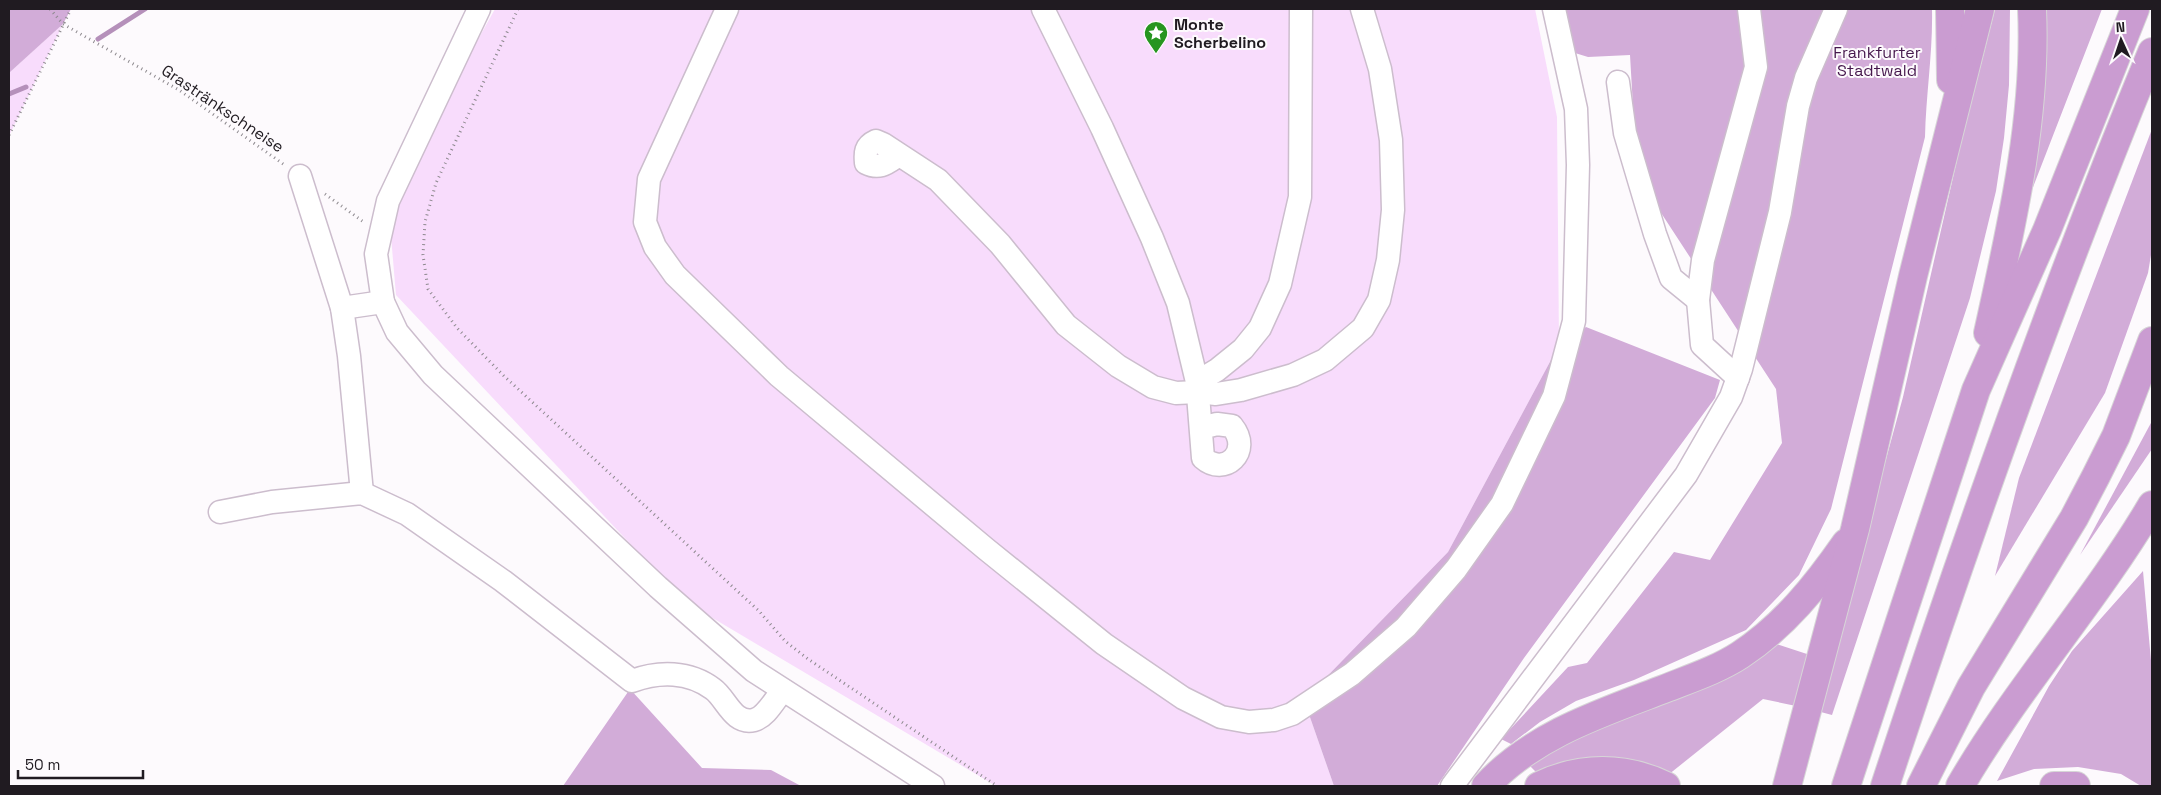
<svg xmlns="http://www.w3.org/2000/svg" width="2161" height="795" font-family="'Space Grotesk',sans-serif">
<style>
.green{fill:#f8dcfc}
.forest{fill:#d2acd8}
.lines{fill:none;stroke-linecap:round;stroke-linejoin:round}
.stream{stroke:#b590ba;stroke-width:5}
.minor-casing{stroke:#ccbdcd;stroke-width:25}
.highway-casing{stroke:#d7d6d7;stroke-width:30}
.path{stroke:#8d898e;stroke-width:3;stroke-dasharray:1 4;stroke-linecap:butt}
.minor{stroke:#fff;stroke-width:22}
.highway{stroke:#ca9cd1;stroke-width:28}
.labels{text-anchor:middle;stroke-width:4;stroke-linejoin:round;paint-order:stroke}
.poi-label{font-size:16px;font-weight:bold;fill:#201b21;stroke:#fdfafd;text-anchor:start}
.park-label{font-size:16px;fill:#46184d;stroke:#fdfafd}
.street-label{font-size:16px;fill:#201b21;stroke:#fdfafd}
</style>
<rect width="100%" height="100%" fill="#fdfafd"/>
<g class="green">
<path d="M495,9H1535L1557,117L1559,345L1448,552L1304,700L1334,786H996L684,601L396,295L388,201Z"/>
<path d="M63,24L9,136V73Z"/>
</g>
<g class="forest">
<path d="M9,9H71L63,24L9,73Z"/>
<path d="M1565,9H1932C1933,52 1926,94 1925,137L1831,509L1799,575L1746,630L1634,680L1576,701L1540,722L1511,744L1501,739L1568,667L1587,663L1674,552L1710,560L1782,443L1776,389L1637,176L1630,55L1588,57L1575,53Z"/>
<path d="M1995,9H2010L2009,85L2004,138L1996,191L1970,298L1832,715L1817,711L1903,397L1959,151Z"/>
<path d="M2046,9H2102L2023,213C2039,144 2048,81 2046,9Z"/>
<path d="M2152,129V249L2148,273L2105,393L1995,576L2019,478Z"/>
<path d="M1586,327L1720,380L1715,398L1524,658L1437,786H1334L1304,700L1448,552L1559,345Z"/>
<path d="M2152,421V449L2080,555Z"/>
<path d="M2143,571L2152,672V786H2141L2121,774L2078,767L2034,769L1997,781L2049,686L2072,651Z"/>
<path d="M1770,642L1810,655L1796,706L1763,699L1668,775L1537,773L1527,763Z"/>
<path d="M630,689L702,768L771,770L801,786H563Z"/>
</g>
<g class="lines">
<g class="stream">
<path d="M98,39L145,9"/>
<path d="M9,94L26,87"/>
</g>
<g class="minor-casing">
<g id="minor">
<path d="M479,9L388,201L376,254L383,302L397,332L433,375L658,587L754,671L933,786"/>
<path d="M727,9L649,179L645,222L655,247L675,275L779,376L986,549L1104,644L1183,698L1221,717L1249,722L1274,720L1292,714L1352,674L1406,627L1456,569L1502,504L1554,396L1574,321L1578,165L1576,109L1554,9"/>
<path d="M1043,9L1102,128L1152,238L1178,303L1197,382L1203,458C1224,477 1253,452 1232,426L1217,424L1201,428"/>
<path d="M1618,82L1625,133L1655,234L1671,278L1698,300"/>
<path d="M899,155C887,163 880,170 866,163C865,153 865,146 876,141L883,144L938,180L1000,244L1066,325L1118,366L1153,387L1176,393L1198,392L1216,394L1241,390L1293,375L1325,360L1363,328L1379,300L1388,260L1393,210L1391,140L1380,69L1362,9"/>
<path d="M300,176L342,308L349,356L362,493"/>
<path d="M342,308L383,302"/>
<path d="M1738,378L1702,345L1698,300L1703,260L1756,67L1749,9"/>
<path d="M1197,382L1217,370L1243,349L1260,328L1280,284L1300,197L1301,9"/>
<path d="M220,512L272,502L362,493L407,514L503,581L632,681C659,671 689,671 713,689C726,698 733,725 754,720C766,717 775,699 783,690"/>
<path d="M1452,786L1686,475L1731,397L1741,369L1780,212L1798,106L1806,78L1836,9"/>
</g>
</g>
<g class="highway-casing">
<g id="highway">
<path d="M1950,9L1951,80"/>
<path d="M1988,333C2011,228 2037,118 2032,9"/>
<path d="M1486,786C1533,735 1601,713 1664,689C1689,679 1717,670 1740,655C1784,626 1816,586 1846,543"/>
<path d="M1539,786C1580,766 1625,766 1666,786"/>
<path d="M1787,786L1855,529L1913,276L1980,9"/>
<path d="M1846,786L1976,390L2047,230L2135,9"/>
<path d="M1885,786C1966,539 2053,293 2152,52"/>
<path d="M1921,786L1971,687L2074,518L2096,476L2116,436L2152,341"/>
<path d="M1960,786C2017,688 2094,603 2152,505"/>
<path d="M2054,786H2076"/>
</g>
</g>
<g class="path">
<path d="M50,9L63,24L179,90L286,166"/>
<path d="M518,9L436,183L425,222L423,255L428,289L457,328L504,376L759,611L785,641L808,659L997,786"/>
<path d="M9,135L71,9"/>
<path d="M325,194L365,223"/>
</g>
<use href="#minor" class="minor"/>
<use href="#highway" class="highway"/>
</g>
<defs>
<g id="sight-pin" transform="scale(1.25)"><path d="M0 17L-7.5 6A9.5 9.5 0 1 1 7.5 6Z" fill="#26951f" stroke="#fdfafd"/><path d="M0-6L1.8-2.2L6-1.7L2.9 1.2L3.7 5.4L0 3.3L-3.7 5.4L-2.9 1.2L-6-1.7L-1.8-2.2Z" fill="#fff"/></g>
</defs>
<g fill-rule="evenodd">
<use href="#sight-pin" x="1156" y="33"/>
</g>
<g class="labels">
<g class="poi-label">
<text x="1174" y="30">Monte<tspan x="1174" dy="18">Scherbelino</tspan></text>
</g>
<g class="park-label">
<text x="1877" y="58">Frankfurter<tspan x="1877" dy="18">Stadtwald</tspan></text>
</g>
<g class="street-label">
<text transform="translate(223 108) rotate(34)" y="6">Grastränkschneise</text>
</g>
</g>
<rect width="2161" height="795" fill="none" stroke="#201b21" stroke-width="20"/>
<g transform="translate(2121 40) rotate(357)" stroke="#fdfafd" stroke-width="4" paint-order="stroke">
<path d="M0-4L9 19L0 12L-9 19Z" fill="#201b21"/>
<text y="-8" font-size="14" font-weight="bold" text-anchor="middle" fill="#201b21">N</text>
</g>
<path d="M18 770v8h125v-8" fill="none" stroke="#201b21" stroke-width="2.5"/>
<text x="25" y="770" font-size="15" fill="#201b21" stroke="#fdfafd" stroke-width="4" paint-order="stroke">50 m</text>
</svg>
